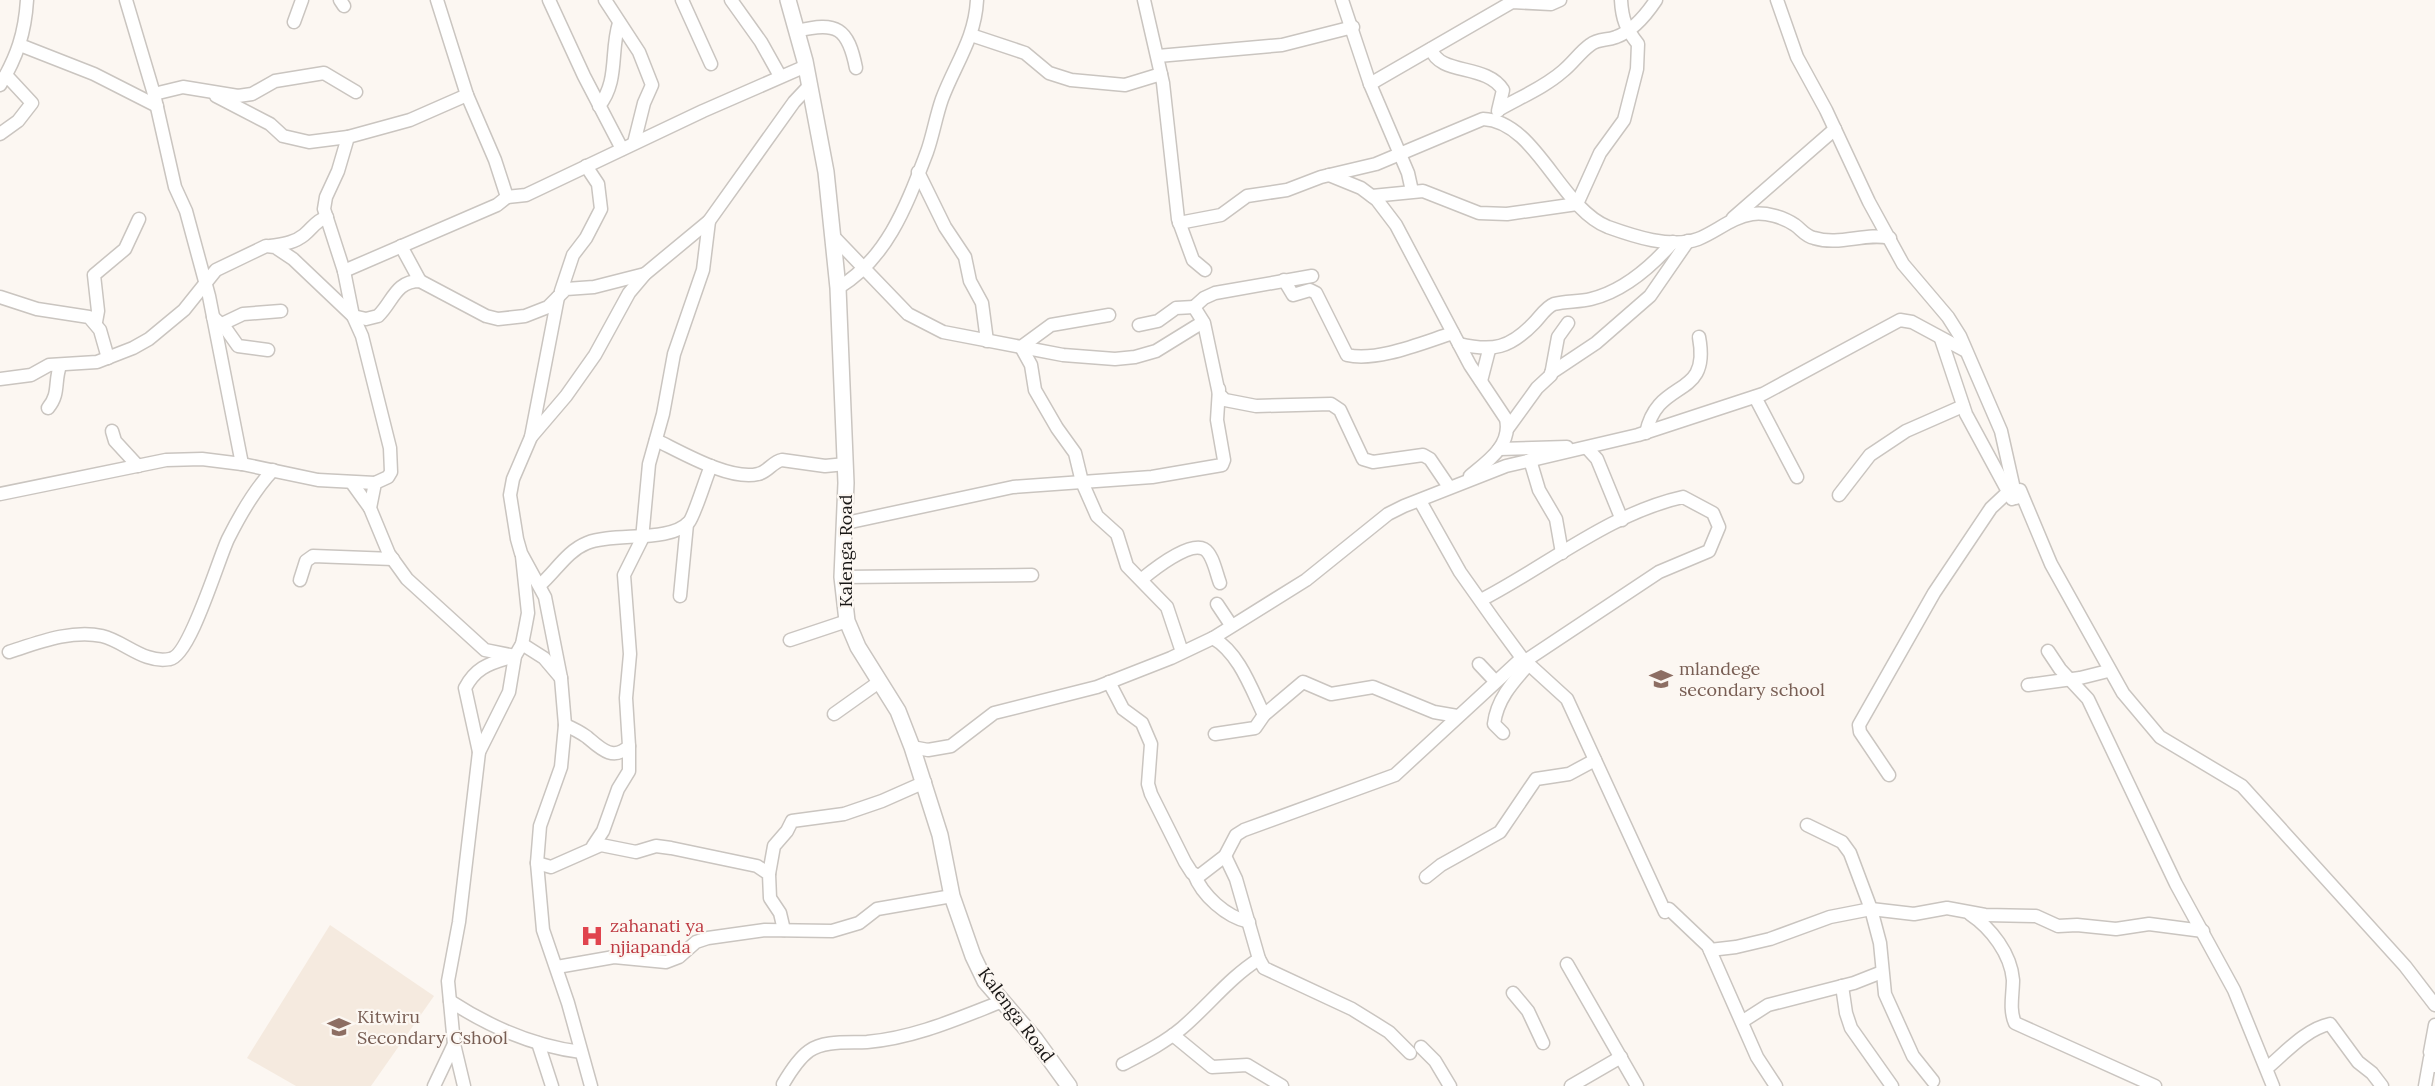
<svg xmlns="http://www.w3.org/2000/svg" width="2435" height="1086" font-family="Lora,serif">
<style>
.built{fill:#f5eadf}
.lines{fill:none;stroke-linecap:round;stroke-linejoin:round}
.minor-casing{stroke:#cac5c0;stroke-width:15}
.major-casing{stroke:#cac5c0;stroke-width:18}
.minor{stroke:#fff;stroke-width:12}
.major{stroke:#fff;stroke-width:15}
.labels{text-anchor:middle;stroke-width:4.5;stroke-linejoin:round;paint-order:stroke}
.street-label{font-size:18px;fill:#191716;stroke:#fcf7f2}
.education-label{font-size:18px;fill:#785e54;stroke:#fcf7f2;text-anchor:start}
.health-label{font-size:18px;fill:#be3a42;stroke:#fcf7f2;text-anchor:start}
</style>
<rect width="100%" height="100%" fill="#fcf7f2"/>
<path class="built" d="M330,925L434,996L371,1086H296L247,1058Z"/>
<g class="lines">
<g class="minor-casing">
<g id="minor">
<path d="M126,0L154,94L175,187L186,211L209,296L242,464"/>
<path d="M340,0L344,6"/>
<path d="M549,0L584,76L622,149"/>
<path d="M605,0L639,52L652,85L644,103L634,143"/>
<path d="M682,0L711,64"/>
<path d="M731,0L761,42L780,76"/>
<path d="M1144,0L1163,83L1178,219L1193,260L1205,270"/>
<path d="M1342,0L1370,84L1408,173L1412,191"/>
<path d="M1777,0L1797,57L1826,110L1869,202L1903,264L1948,317L1960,336L2001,431L2016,498"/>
<path d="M294,22L302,0"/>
<path d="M797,31C837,21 848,28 856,68"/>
<path d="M971,35L1025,53L1049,73L1071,80L1125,85L1161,74"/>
<path d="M20,45L94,74L157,106"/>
<path d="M1431,49C1440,76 1486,63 1503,90L1498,111"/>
<path d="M1158,56L1282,45L1353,27"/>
<path d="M1370,84L1512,2L1551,4L1560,0"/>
<path d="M0,85C17,57 25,33 27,0"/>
<path d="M154,94L183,87L238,96L252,94L275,81L324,73L356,92"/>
<path d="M467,95L410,120L348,137L338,171L326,197L324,209L344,271L353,316L362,336L390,448L391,472L388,477L375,483L370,508L372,513L389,554L407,579L485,650L515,656"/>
<path d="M216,96L270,124L283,136L309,142L348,137"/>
<path d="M599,106C619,81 610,52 619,23"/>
<path d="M1500,109C1521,97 1545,87 1563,71C1573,63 1580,52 1590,45C1599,38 1606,41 1616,37C1633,31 1646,15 1656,0"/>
<path d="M0,134L18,121L32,103L6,75"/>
<path d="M918,172L945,227L965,257L970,281L982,303L987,341"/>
<path d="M1329,175L1361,188L1377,200L1396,225L1470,365L1506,419C1512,445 1488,461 1470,476"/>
<path d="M1372,196L1423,191L1479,213L1507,214L1577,204L1600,153L1624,120L1637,69L1638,44C1626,29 1622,19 1621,0"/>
<path d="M507,197L526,195L703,111L806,66"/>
<path d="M1733,218L1835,129"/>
<path d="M1179,223L1221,215L1247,196L1287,190L1321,177L1376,164L1483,119C1536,121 1560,208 1608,227C1633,236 1671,249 1698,239C1716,232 1732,217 1752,214C1766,212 1783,217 1795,225C1802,230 1805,236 1814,238C1840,246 1866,232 1890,238"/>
<path d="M832,235L908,314L943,332L1063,355L1115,359L1135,357L1156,351L1203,322"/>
<path d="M271,246C283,244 294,243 304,235C313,228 315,221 327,217"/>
<path d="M401,246L420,281"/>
<path d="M344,271L497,205L507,197L495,160L467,95L437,0"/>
<path d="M1284,280L1293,295L1310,290L1316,293L1347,355C1378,362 1424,342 1453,333"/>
<path d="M838,288C888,258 907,204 927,152C933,135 936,116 942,99C955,64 975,39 977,0"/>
<path d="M561,291L573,255L586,238L601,209L598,184L586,166"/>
<path d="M0,297L37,309L89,317L100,330L108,358"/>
<path d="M1194,307L1204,298L1215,293L1312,276"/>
<path d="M1109,315L1051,325L1021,347L1031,365L1035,390L1057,428L1075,453L1082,482L1097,516L1117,534L1127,566L1167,607L1182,652"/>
<path d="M213,317L226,329L238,346L268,350"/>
<path d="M96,322L98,311L94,275L125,249L139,219"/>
<path d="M222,324L243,314L281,311"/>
<path d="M1139,325L1158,321L1176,308L1194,307L1204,323L1219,394L1225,400L1256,406L1331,404L1340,410L1363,459L1373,462L1423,455L1430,459L1449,487"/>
<path d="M1941,339L1966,414L2012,499"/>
<path d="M1459,344C1493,352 1510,348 1534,323C1540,317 1546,307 1554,304C1566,301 1579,302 1591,299C1624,291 1651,267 1673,242"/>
<path d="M1551,373L1596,343L1650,296L1688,241"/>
<path d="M0,379L31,375L49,365L97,362L133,348L149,339L184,310L216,270L266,246L275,247L293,259L353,316L366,319L378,316C393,302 395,281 420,281L486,316L498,319L525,316L548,307L566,289L594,287L645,274"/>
<path d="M1481,381L1489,350"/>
<path d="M1755,397L1797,477"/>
<path d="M48,408C60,394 54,382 60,366"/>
<path d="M1508,428L1537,388L1551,375L1558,337L1568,323"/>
<path d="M112,431L115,441L138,466"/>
<path d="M1646,433C1658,376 1711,401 1699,337"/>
<path d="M531,437L558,297"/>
<path d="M656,440C681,452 730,481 758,474C768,472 772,462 782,460L825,466L846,464"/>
<path d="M1587,448L1597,459L1622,520"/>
<path d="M1499,449L1567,447"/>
<path d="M1530,460L1539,490L1556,519L1562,553"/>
<path d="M352,483L370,508"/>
<path d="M2020,490L2051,564L2123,693L2160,737L2242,786L2405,966L2435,1005"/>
<path d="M0,494L166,460L202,459L242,464L318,480L375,483"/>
<path d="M1839,495L1870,455L1906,431L1963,406"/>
<path d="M1420,501L1460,572L1494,620L1522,658L1567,699L1665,912"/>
<path d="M846,523L1013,487L1152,477L1222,465L1224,460L1217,420L1219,389"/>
<path d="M842,577L1032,575"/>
<path d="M1142,579C1153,570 1189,541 1204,549C1213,554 1216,573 1220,583"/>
<path d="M300,580L306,561L313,556L393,559"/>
<path d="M540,585C556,571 567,551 587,543C614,532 670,543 689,522C694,517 706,477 711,466"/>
<path d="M680,596L687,524"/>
<path d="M1481,600C1547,566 1610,513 1683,497L1713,513L1719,527L1709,551L1659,572L1525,661"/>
<path d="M1217,604L1231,625"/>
<path d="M1213,638C1239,653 1251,688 1264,715"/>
<path d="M790,640L847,621"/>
<path d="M522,644L544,658L561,678"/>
<path d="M2048,651L2060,669L2088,699L2176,884L2234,990L2273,1086"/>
<path d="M9,652C37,643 72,629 102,636C124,641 144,664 170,659C190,656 218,560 228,539C240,515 254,490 273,470"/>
<path d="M1479,664L1495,681"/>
<path d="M1109,682L1123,709L1142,723L1151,744L1148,784L1151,794L1185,862L1192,873L1199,876L1225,856L1236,835L1244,830L1395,775L1522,658"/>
<path d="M2028,685L2080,678L2108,671"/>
<path d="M834,714L879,682"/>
<path d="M565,725C572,728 580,732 587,737C600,748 613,762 629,746L626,698L630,654L624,575L642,539L649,464L663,414L674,354L703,270L709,221"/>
<path d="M1503,733L1494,724C1497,699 1513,682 1529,664"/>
<path d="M1215,734L1255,728L1264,715L1303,682L1331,694L1373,687L1434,712L1457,716"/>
<path d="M912,747L928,750L951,746L994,713L1097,687L1171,658L1213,638L1306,580L1388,514L1404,506L1506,466L1638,435L1763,394L1900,320L1912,322L1964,350"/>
<path d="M479,752L465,688C475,669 487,664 508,658"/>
<path d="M1889,775L1860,732L1859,725L1934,593L1991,508L2008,492"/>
<path d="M1807,825L1842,842L1850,853L1871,909L1880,943L1885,994L1913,1056L1933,1081"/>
<path d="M593,846L603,831L618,789L629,771V746"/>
<path d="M1225,856L1236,879L1259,959L1264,968L1352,1009L1389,1032L1410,1053"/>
<path d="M537,863L551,867L601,845L636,852L656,846L671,848L757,866L769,874L770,898L780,913L784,930"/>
<path d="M769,874L774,846L787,831L792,821L844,814L882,801L925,782"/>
<path d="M1194,874C1202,895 1226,917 1249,922"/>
<path d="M1426,877L1441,865L1500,832L1536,779L1569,774L1595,760"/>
<path d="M1669,909L1708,946L1757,1057L1776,1086"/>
<path d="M1970,914C1991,928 2011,954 2013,980C2013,994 2009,1010 2015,1023L2155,1086"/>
<path d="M1710,950L1736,947L1770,939L1830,917L1871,909L1914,914L1947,908L1985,915L2036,916L2058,926L2077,925L2116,929L2149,924L2203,931"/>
<path d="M1567,964L1637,1086"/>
<path d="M557,967L614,957L666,962L679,957L696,942L708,938L765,930L832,931L859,923L877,909L952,896"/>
<path d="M1842,986L1846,1013L1851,1028L1892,1086"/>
<path d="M1513,993L1528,1011L1543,1043"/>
<path d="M450,1001C490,1027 533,1046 581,1052"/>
<path d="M1743,1021L1768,1005L1854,983L1882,972"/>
<path d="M2435,1025L2430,1052L2435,1066"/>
<path d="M1173,1035L1212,1067L1247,1065L1282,1086"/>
<path d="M538,1043L552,1086"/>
<path d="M1421,1047L1435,1061L1450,1086"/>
<path d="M1123,1064C1144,1053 1164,1043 1182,1028C1209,1005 1229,978 1259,959"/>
<path d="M2267,1068C2286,1052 2306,1029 2330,1024L2358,1062L2372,1073L2382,1086"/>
<path d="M783,1084C790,1072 798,1059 809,1051C824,1040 849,1043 867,1042C915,1038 959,1018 1003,1001"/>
<path d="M434,1086L454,1044"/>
<path d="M464,1086L454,1044L448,981L459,922L479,752L509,692L515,656L522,644L525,629L528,613L522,556"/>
<path d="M591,1086L568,1003L543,930L537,863L540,826L561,767L565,725L561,678L545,597L521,553L517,539L510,495L513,479L531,437L566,396L595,355L629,293L645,274L709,221L794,102L810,85"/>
<path d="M1571,1086L1621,1057"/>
<path d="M2425,1086L2430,1058"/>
</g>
</g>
<g class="major-casing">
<path id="major" d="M788,0L805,61L826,172L838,288L846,483L842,577L847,621L858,647L898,711L912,747L940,835L952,896L973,956L985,981L1035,1039L1069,1086"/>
</g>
<use href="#minor" class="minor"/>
<use href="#major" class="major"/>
</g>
<defs>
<g id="school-bare" transform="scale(1.8)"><path d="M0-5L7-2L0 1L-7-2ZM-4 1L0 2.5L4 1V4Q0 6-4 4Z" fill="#8d6e63" stroke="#fcf7f2" stroke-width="2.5" paint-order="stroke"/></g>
<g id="hospital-bare" transform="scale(1.8)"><path d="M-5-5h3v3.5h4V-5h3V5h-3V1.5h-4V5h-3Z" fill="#e0444e" stroke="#fcf7f2" stroke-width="2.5" paint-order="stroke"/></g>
</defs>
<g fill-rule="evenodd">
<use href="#school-bare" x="1661" y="679"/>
<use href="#hospital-bare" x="592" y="936"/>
<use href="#school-bare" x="339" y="1027"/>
</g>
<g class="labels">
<g class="street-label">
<text transform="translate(846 551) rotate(-90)" y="6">Kalenga Road</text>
<text transform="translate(1016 1015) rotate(53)" y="6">Kalenga Road</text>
</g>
<g class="education-label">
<text x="1679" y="675">mlandege<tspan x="1679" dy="21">secondary school</tspan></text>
<text x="357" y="1023">Kitwiru<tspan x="357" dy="21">Secondary Cshool</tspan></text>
</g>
<g class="health-label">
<text x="610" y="932">zahanati ya<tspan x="610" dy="21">njiapanda</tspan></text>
</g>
</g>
</svg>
